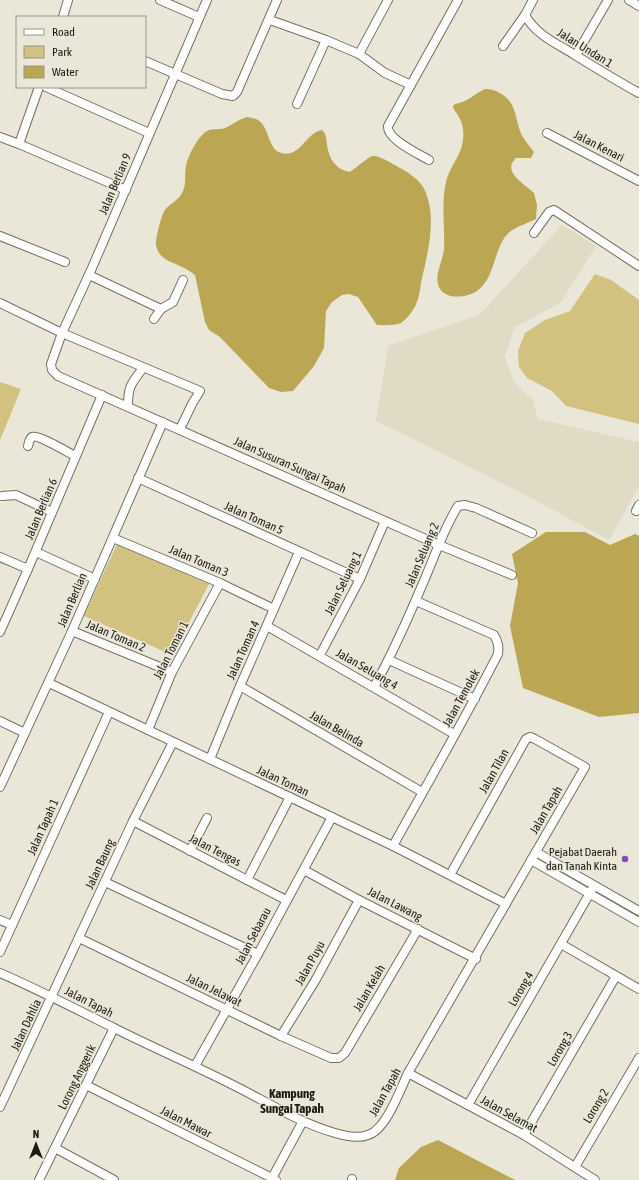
<svg xmlns="http://www.w3.org/2000/svg" width="639" height="1180" font-family="'Asap Condensed',sans-serif">
<style>
.built{fill:#e0dbc5}
.green{fill:#d2c27f}
.water{fill:#baa653}
.lines{fill:none;stroke-linecap:round;stroke-linejoin:round}
.street-casing{stroke:#737063;stroke-width:10}
.street{stroke:#fff;stroke-width:8}
.poi-dot{fill:#8949be;stroke:#eae7d8;stroke-width:1.5}
.labels{text-anchor:middle;stroke-width:3;stroke-linejoin:round;paint-order:stroke}
.street-label{font-size:12px;fill:#1b1a14;stroke:#eae7d8}
.poi-label{font-size:12px;fill:#1b1a14;stroke:#eae7d8;text-anchor:end}
.neighbourhood-label{font-size:13px;font-weight:bold;fill:#1b1a14;stroke:#eae7d8}
</style>
<rect width="100%" height="100%" fill="#eae7d8"/>
<path class="built" d="M562,225L596,246L561,302L514,328L505,357L514,382L533,400L538,419L639,442V486L609,540L512,488L376,421L388,346L479,315Z"/>
<g class="green">
<path d="M595,274L611,280L639,300V424L566,406L552,391L527,378L519,367L518,351L525,333L545,320L570,311Z"/>
<path d="M0,382L21,389L0,440Z"/>
<path d="M117,544L209,584L172,655L84,616Z"/>
</g>
<g class="water">
<path d="M485,89C492,89 497,91 503,95C516,104 515,117 520,131C523,139 529,145 534,152L531,158H516C501,172 525,184 534,193L537,205L536,219C528,223 518,226 511,231C493,244 497,277 477,291C466,298 442,301 438,284C435,274 443,260 444,249C445,228 441,203 446,182C449,167 462,155 463,140C464,132 463,124 459,117C457,113 454,111 453,106L455,104C470,101 472,95 485,89Z"/>
<path d="M247,117C250,118 254,118 256,119C270,125 267,149 281,153C301,158 305,133 322,130C327,135 326,139 327,145C329,159 336,170 350,172C354,169 369,157 372,156C379,155 389,162 395,165C407,172 421,179 426,193C437,221 427,255 421,283C420,290 419,298 416,304C414,310 406,320 401,323C394,326 383,325 377,325L358,297L349,294L342,295L332,302L326,311L324,348L314,366L293,391L281,392L269,388L220,337L209,330L205,322L195,275C191,272 187,269 182,267C171,261 159,260 156,245C155,240 162,213 165,210C170,203 178,201 182,193C187,185 184,175 186,166C188,156 198,136 207,131C213,128 220,130 225,128C234,124 237,120 247,117Z"/>
<path d="M546,532H585L610,545L635,534L639,536V713L599,717L523,688L510,626L518,583L512,554Z"/>
<path d="M438,1140L515,1180H395L399,1168L421,1147Z"/>
</g>
<g class="lines">
<g class="street-casing">
<g id="street">
<path d="M160,0L199,17"/>
<path d="M207,0L92,268L62,333L51,364L52,370L58,376L439,545L512,575"/>
<path d="M629,0L639,6"/>
<path d="M525,15C536,35 556,43 575,55C596,68 617,81 639,93"/>
<path d="M63,17L68,0"/>
<path d="M270,20L326,40L359,54L385,73L411,85"/>
<path d="M503,46L525,15L533,0"/>
<path d="M359,54L388,0"/>
<path d="M576,55L608,0"/>
<path d="M145,61L222,94L233,96L237,92L277,0"/>
<path d="M46,87L149,133"/>
<path d="M297,104L326,40"/>
<path d="M547,133L639,181"/>
<path d="M0,137L19,144L126,190"/>
<path d="M19,144L39,87"/>
<path d="M429,160C419,154 386,139 388,126L458,0"/>
<path d="M534,233L549,212L554,210L639,266"/>
<path d="M0,236L65,262"/>
<path d="M89,275L161,309"/>
<path d="M0,303L62,333L200,391L192,404L180,429"/>
<path d="M154,319L161,309L173,302L183,280"/>
<path d="M128,406C128,386 131,384 143,368"/>
<path d="M28,446C29,443 29,439 32,437C38,434 69,453 75,456"/>
<path d="M138,478L360,579"/>
<path d="M2,496L16,495L52,512"/>
<path d="M636,511L639,505"/>
<path d="M113,538L220,583L274,609"/>
<path d="M36,552L95,579"/>
<path d="M0,557L28,569"/>
<path d="M267,626L454,734"/>
<path d="M72,631L172,672"/>
<path d="M0,632L28,569L102,395"/>
<path d="M320,655L360,579L385,521"/>
<path d="M389,660L475,699"/>
<path d="M49,683L393,846L506,904"/>
<path d="M240,686L422,792"/>
<path d="M374,687C394,651 410,614 426,576C436,553 444,528 458,506L465,505L476,508L532,533"/>
<path d="M0,721L25,733"/>
<path d="M148,730L172,672L220,583"/>
<path d="M210,759L240,686L299,552"/>
<path d="M0,787L72,631L163,422"/>
<path d="M133,821L286,900"/>
<path d="M393,846C428,782 465,719 498,654C499,646 498,642 494,635L416,601"/>
<path d="M190,851L207,818"/>
<path d="M536,852L639,911"/>
<path d="M531,860L639,922"/>
<path d="M304,870L359,900L476,959"/>
<path d="M247,880L290,797"/>
<path d="M105,882L258,954"/>
<path d="M0,920L12,925"/>
<path d="M79,938L281,1036L331,1058H339L345,1053L418,929"/>
<path d="M561,944L639,989"/>
<path d="M0,952L109,712"/>
<path d="M0,973C39,990 76,1009 114,1028C152,1047 191,1064 229,1083C264,1100 297,1122 335,1133C345,1136 358,1139 368,1135C386,1130 400,1090 408,1073L585,767L535,739L530,737L526,739L450,875"/>
<path d="M281,1036L315,981L359,900"/>
<path d="M195,1066L258,954L332,817"/>
<path d="M408,1073L524,1135L595,1180"/>
<path d="M86,1085L276,1180"/>
<path d="M468,1105L594,886"/>
<path d="M0,1107L133,821L173,742"/>
<path d="M524,1135L616,976"/>
<path d="M55,1148L114,1180"/>
<path d="M575,1167L639,1058"/>
<path d="M39,1180L114,1028"/>
<path d="M271,1180L303,1121"/>
<path d="M352,1180V1179"/>
</g>
</g>
<use href="#street" class="street"/>
</g>
<circle class="poi-dot" cx="625" cy="859" r="4"/>
<g class="labels">
<g class="street-label">
<text transform="translate(585 48) rotate(32)" y="4">Jalan Undan 1</text>
<text transform="translate(599 146) rotate(27)" y="4">Jalan Kenari</text>
<text transform="translate(115 184) rotate(-67)" y="4">Jalan Berlian 9</text>
<text transform="translate(290 465) rotate(24)" y="4">Jalan Susuran Sungai Tapah</text>
<text transform="translate(41 509) rotate(-67)" y="4">Jalan Berlian 6</text>
<text transform="translate(254 518) rotate(24)" y="4">Jalan Toman 5</text>
<text transform="translate(422 555) rotate(-67)" y="4">Jalan Seluang 2</text>
<text transform="translate(199 561) rotate(23)" y="4">Jalan Toman 3</text>
<text transform="translate(343 583) rotate(-64)" y="4">Jalan Seluang 1</text>
<text transform="translate(72 600) rotate(-67)" y="4">Jalan Berlian</text>
<text transform="translate(116 636) rotate(23)" y="4">Jalan Toman 2</text>
<text transform="translate(171 650) rotate(-63)" y="4">Jalan Toman 1</text>
<text transform="translate(243 650) rotate(-66)" y="4">Jalan Toman 4</text>
<text transform="translate(367 669) rotate(30)" y="4">Jalan Seluang 4</text>
<text transform="translate(461 698) rotate(-61)" y="4">Jalan Temolek</text>
<text transform="translate(337 729) rotate(30)" y="4">Jalan Belinda</text>
<text transform="translate(494 771) rotate(-61)" y="4">Jalan Tilan</text>
<text transform="translate(283 781) rotate(25)" y="4">Jalan Toman</text>
<text transform="translate(546 810) rotate(-60)" y="4">Jalan Tapah</text>
<text transform="translate(43 827) rotate(-66)" y="4">Jalan Tapah 1</text>
<text transform="translate(215 850) rotate(27)" y="4">Jalan Tengas</text>
<text transform="translate(100 864) rotate(-65)" y="4">Jalan Baung</text>
<text transform="translate(395 904) rotate(27)" y="4">Jalan Lawang</text>
<text transform="translate(253 936) rotate(-62)" y="4">Jalan Sebarau</text>
<text transform="translate(310 963) rotate(-61)" y="4">Jalan Puyu</text>
<text transform="translate(369 988) rotate(-60)" y="4">Jalan Kelah</text>
<text transform="translate(521 989) rotate(-60)" y="4">Lorong 4</text>
<text transform="translate(214 990) rotate(26)" y="4">Jalan Jelawat</text>
<text transform="translate(89 1002) rotate(27)" y="4">Jalan Tapah</text>
<text transform="translate(26 1025) rotate(-65)" y="4">Jalan Dahlia</text>
<text transform="translate(560 1049) rotate(-60)" y="4">Lorong 3</text>
<text transform="translate(77 1077) rotate(-64)" y="4">Lorong Anggerik</text>
<text transform="translate(385 1092) rotate(-61)" y="4">Jalan Tapah</text>
<text transform="translate(596 1106) rotate(-59)" y="4">Lorong 2</text>
<text transform="translate(509 1114) rotate(29)" y="4">Jalan Selamat</text>
<text transform="translate(186 1122) rotate(27)" y="4">Jalan Mawar</text>
</g>
<g class="poi-label">
<text x="617" y="856">Pejabat Daerah<tspan x="617" dy="14">dan Tanah Kinta</tspan></text>
</g>
<g class="neighbourhood-label">
<text x="292" y="1098">Kampung<tspan x="292" dy="15">Sungai Tapah</tspan></text>
</g>
</g>
<rect x="16" y="16" width="130" height="72" fill="#eae7d8" stroke="#97958a"/>
<rect x="24" y="29" width="20" height="6" fill="#ffffff" stroke="#97958a"/>
<text x="52" y="36" font-size="12" fill="#1b1a14">Road</text>
<rect x="24" y="46" width="20" height="12" fill="#d2c27f" stroke="#97958a"/>
<text x="52" y="56" font-size="12" fill="#1b1a14">Park</text>
<rect x="24" y="66" width="20" height="12" fill="#baa653" stroke="#97958a"/>
<text x="52" y="76" font-size="12" fill="#1b1a14">Water</text>
<g transform="translate(36 1144)" stroke="#eae7d8" stroke-width="3" paint-order="stroke">
<path d="M0-3L7 15L0 10L-7 15Z" fill="#1b1a14"/>
<text y="-6" font-size="11" font-weight="bold" text-anchor="middle" fill="#1b1a14">N</text>
</g>
</svg>
